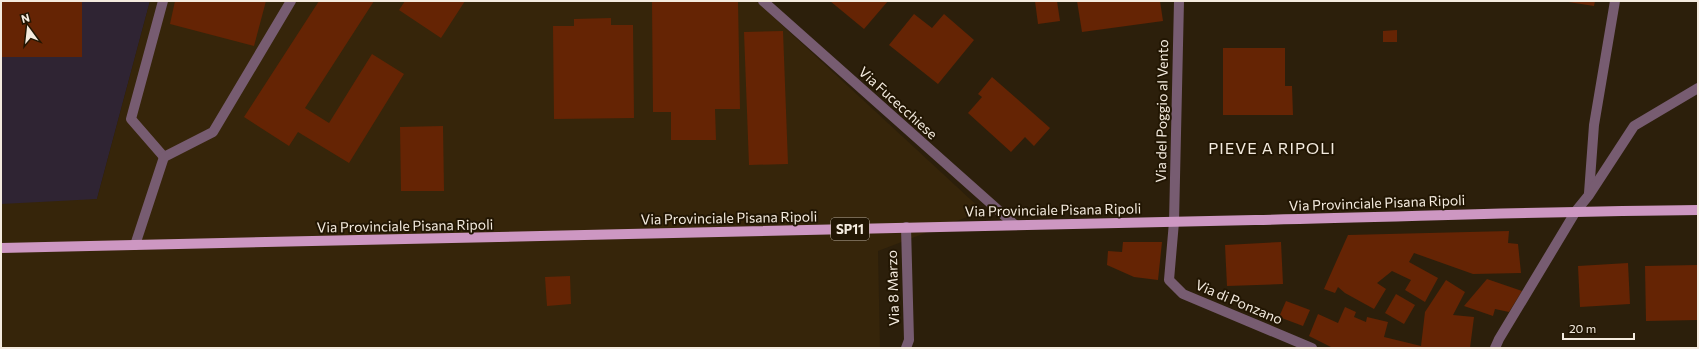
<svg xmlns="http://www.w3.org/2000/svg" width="1699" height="349" font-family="Commissioner,sans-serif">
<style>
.commercial{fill:#2f2433}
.built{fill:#36250a}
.building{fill:#652404}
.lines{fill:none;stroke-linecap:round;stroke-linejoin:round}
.service{stroke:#775c71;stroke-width:10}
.minor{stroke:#775c71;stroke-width:10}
.primary{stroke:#cd97c2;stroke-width:10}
.labels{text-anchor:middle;stroke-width:4;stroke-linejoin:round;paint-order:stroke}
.shield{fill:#221603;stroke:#b5ab9d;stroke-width:1}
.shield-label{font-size:13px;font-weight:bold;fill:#f4ebdf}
.street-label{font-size:14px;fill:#f4ebdf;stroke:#221603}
.quarter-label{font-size:16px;letter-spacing:1px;fill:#f4ebdf;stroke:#221603}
</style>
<rect width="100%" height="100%" fill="#2c1f0b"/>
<path class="commercial" d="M1,1H150L97,199L1,212Z"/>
<path class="built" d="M150,1H756L983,211L878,251L880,348H1V204L97,199Z"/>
<g class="building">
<rect x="1" y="1" width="81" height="56"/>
<path d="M175,1H266L254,46L170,24Z"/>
<path d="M319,1H374L305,108L329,123L372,54L404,74L349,163L298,132L289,146L244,117Z"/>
<path d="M405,1H465L441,38L399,10Z"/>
<path d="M652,1H738L740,109H715L716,140H671V112H653Z"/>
<path d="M830,1H888L864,29Z"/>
<path d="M1035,1H1057L1060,21L1038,24Z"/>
<path d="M1077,1H1160L1163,21L1082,32Z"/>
<path d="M1562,1H1595L1594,6Z"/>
<path d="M914,14L932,28L944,14L974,40L938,84L889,45Z"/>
<path d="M611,18V25H633L634,118L554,119L553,26H574V19Z"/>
<path d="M1397,30V42H1383V31Z"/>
<path d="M783,31L788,164L749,165L744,32Z"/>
<path d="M1223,48H1285V86H1292L1293,115H1223Z"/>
<path d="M992,77L1050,128L1034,146L1025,137L1011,152L968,113L982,97L978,94Z"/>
<path d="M443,126L444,191H401L400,127Z"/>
<path d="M1509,231L1508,243L1518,244L1521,273L1473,274L1414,253L1409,262L1438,278L1425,302L1405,290L1411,280L1392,271L1377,283L1386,289L1374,309L1345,293L1338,287L1335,293L1324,289L1348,235Z"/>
<path d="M1123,242H1162L1158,280L1134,277L1107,265L1108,251L1122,252Z"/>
<path d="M1281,242L1283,284L1227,286L1225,245Z"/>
<path d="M1628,263L1630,304L1580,307L1578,266Z"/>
<path d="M1698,265V320L1646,321L1645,266Z"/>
<path d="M570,276L571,304L547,306L545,277Z"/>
<path d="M1487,279L1522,291L1509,312L1495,309L1493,316L1464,306Z"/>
<path d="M1446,280L1465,292L1453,315L1474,317L1470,348H1333L1309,336L1318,314L1338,323L1345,307L1356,312L1354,317L1366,322L1367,317L1388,322L1384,337L1421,346L1425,312Z"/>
<path d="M1396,294L1415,305L1404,324L1385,313Z"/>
<path d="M1286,301L1310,310L1303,326L1279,317Z"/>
</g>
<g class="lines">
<g class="service">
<path d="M163,1L131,119L164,157"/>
<path d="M135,245L164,157L213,132L291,1"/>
</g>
<g class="minor">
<path d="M763,1L1015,225"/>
<path d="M1179,1L1174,222L1169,280L1183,294L1312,348"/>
<path d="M1589,193L1594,125L1615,1"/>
<path d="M906,227L909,340L906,348"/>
<path d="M1495,348L1499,339L1576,211L1589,195L1634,126L1698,88"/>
</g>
<path class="primary" d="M1,248C419,239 837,229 1255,220C1402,217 1550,211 1698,210"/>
</g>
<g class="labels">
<rect class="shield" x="831" y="218" width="38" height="22" rx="3"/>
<g class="shield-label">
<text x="850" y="234">SP11</text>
</g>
<g class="street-label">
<text transform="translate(898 103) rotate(42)" y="5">Via Fucecchiese</text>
<text transform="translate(1162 111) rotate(-89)" y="5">Via del Poggio al Vento</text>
<text transform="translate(1377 203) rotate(-2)" y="5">Via Provinciale Pisana Ripoli</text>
<text transform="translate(1053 210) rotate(-1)" y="5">Via Provinciale Pisana Ripoli</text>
<text transform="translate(729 218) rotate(-1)" y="5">Via Provinciale Pisana Ripoli</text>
<text transform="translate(405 226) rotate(-1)" y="5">Via Provinciale Pisana Ripoli</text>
<text transform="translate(893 288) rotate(-92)" y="5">Via 8 Marzo</text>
<text transform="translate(1239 302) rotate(23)" y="5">Via di Ponzano</text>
</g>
<g class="quarter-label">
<text x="1272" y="154">PIEVE A RIPOLI</text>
</g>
</g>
<rect width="1699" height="349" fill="none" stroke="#f4ebdf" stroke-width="4"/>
<g transform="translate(28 28) rotate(345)" stroke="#221603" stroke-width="3" paint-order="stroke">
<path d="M0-3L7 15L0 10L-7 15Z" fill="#f4ebdf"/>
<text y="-6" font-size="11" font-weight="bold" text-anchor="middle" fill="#f4ebdf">N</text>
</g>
<path d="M1563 333v6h71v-6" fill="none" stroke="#f4ebdf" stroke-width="2"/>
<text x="1569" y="333" font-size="12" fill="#f4ebdf" stroke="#221603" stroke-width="3" paint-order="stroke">20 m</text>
</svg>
